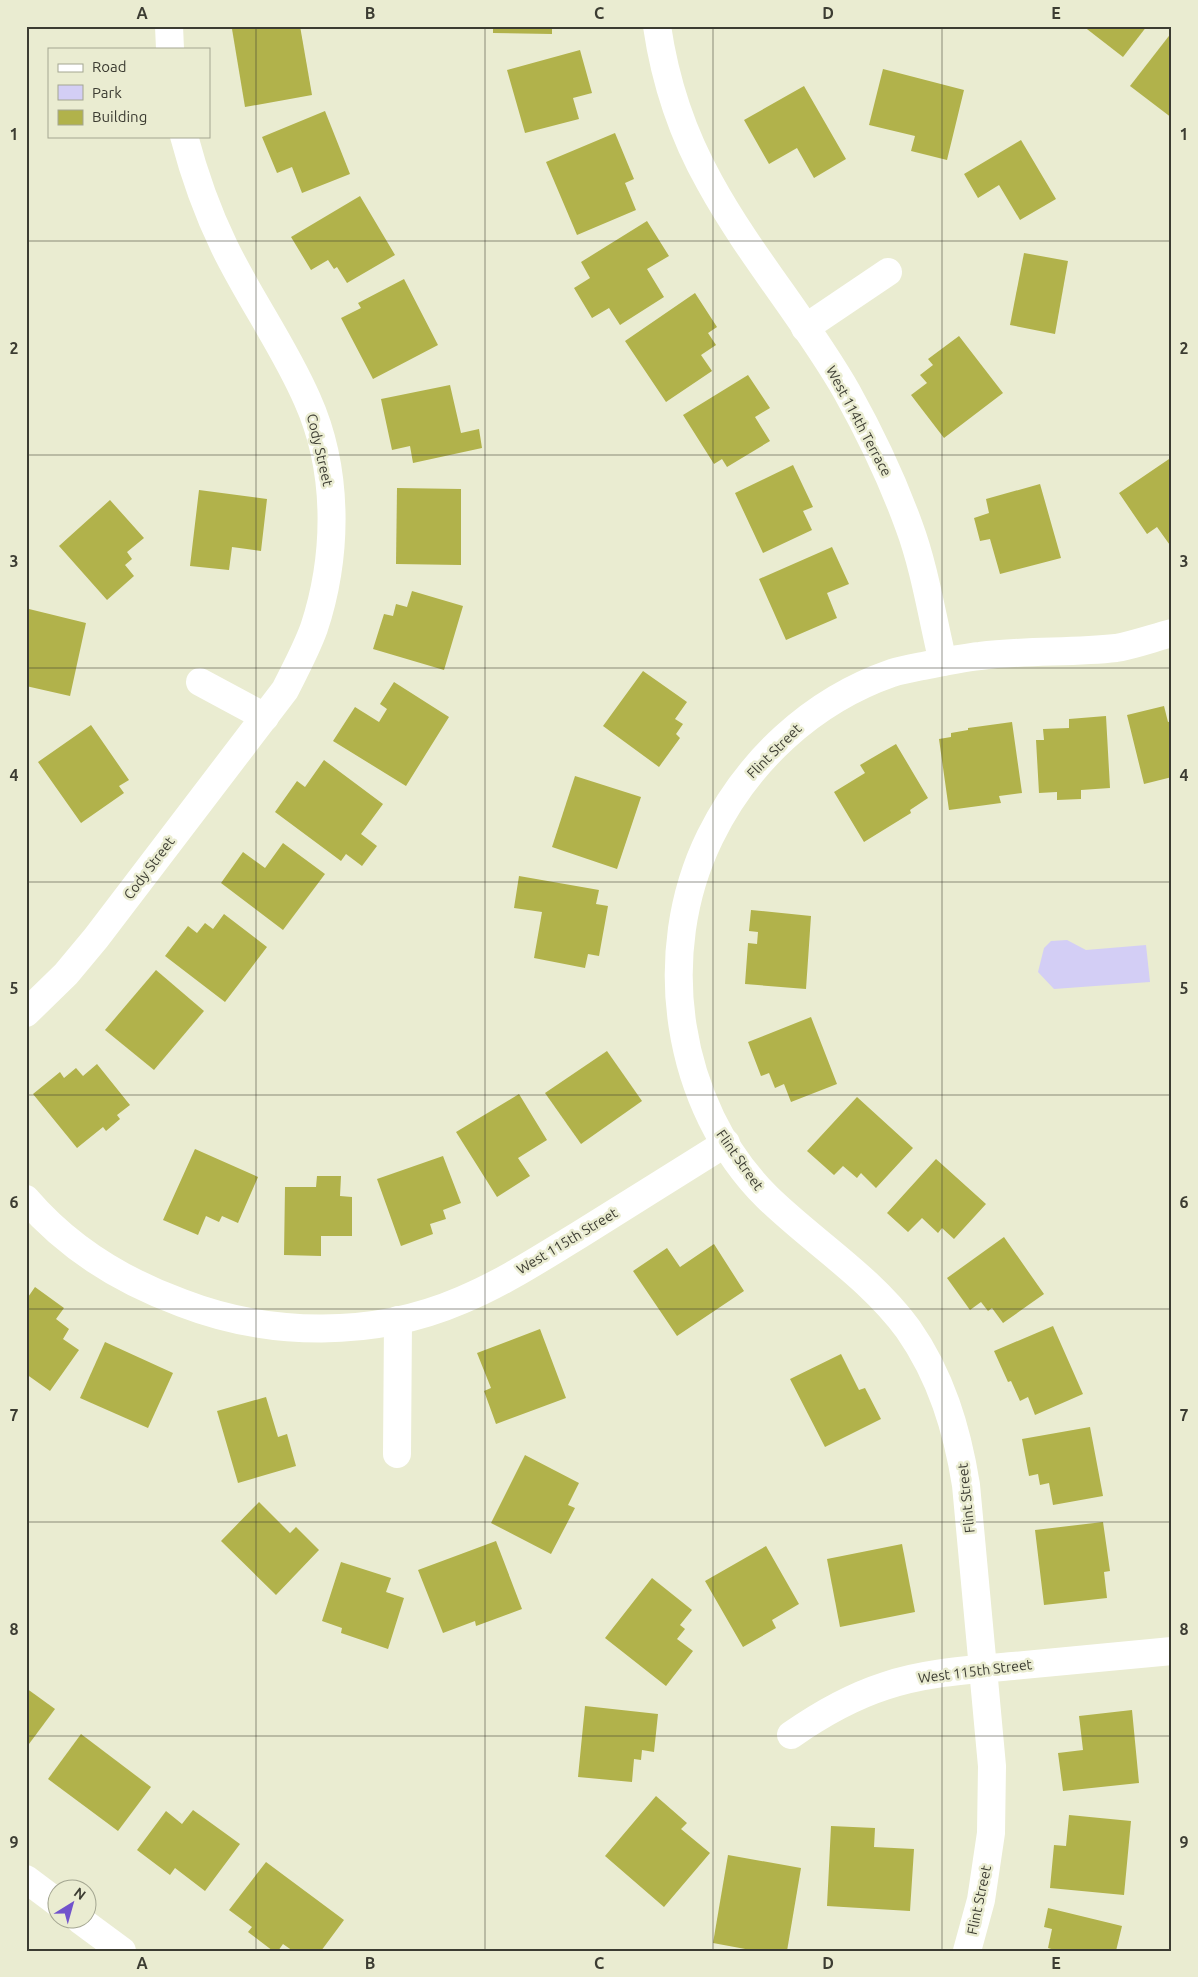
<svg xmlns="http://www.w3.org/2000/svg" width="1198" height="1977" font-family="Ubuntu,sans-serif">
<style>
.green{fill:#d3cef5}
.building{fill:#b1b24b}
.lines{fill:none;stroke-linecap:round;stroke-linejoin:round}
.street{stroke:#fff;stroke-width:28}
.grid{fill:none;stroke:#3c3c32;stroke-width:1;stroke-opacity:0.55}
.labels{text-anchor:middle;stroke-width:5;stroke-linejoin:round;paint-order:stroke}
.street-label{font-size:14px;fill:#3c3c32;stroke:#eaecd1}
.neatline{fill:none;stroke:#3c3c32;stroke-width:2}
.grid-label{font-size:16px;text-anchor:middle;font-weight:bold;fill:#3c3c32}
</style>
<rect width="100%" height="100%" fill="#eaecd1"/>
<path class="green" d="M1067,940L1086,950L1146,945L1150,982L1054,989L1038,972L1044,948L1051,941Z"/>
<g class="building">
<path d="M250,26H300L312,95L245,107L232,29Z"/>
<path d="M493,26H552V34L493,33Z"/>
<path d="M1083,26H1147L1123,57Z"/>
<path d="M1172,32V118L1130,86Z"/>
<path d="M580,50L592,93L573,98L579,119L525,133L507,70Z"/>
<path d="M883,69L964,90L947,160L911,151L915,136L869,125Z"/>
<path d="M804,86L846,159L814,178L797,148L769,164L744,120Z"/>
<path d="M325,111L350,174L302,193L292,167L277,173L262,137Z"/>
<path d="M615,133L634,179L625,183L636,210L577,235L546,162Z"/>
<path d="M1021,140L1056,199L1020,220L999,185L978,198L964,174Z"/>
<path d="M360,196L395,255L347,283L337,267L334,269L328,260L311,270L291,237Z"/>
<path d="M647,221L669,256L647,269L664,297L620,325L609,308L592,318L574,288L590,278L581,262Z"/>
<path d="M1024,253L1068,261L1055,334L1010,325Z"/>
<path d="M404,279L438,345L373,379L341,318L361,308L358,303Z"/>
<path d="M695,293L717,327L708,333L716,345L701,355L712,371L666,402L625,341Z"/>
<path d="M959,336L1003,393L944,438L911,395L927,383L920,375L933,365L928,359Z"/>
<path d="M748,375L770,408L755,417L770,441L727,467L722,459L714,464L683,415Z"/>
<path d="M450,385L461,433L479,429L482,448L413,463L410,446L392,450L381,399Z"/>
<path d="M1172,457V548L1157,527L1147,534L1119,493Z"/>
<path d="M793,465L813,507L803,511L812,530L763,553L735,493Z"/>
<path d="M1040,484L1061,558L1000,574L990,539L980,541L974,518L989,513L986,499Z"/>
<path d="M397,488L461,489V565L396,564Z"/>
<path d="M199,490L267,499L261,551L232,547L229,570L190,566Z"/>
<path d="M110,500L144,538L127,552L132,559L125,565L134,576L107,600L59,546Z"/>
<path d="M832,547L849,584L827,593L837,618L786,640L759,579Z"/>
<path d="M412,591L463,606L444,670L373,649L384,614L393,616L396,604L407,607Z"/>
<path d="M29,609L86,623L70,696L26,686V620Z"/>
<path d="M643,671L687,702L675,719L683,724L676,734L680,738L659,767L603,726Z"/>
<path d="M394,682L449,717L406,786L333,741L355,707L379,722L387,709L380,704Z"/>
<path d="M1164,706L1168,722L1172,721V777L1144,784L1127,715Z"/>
<path d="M1106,716L1110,788L1081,790V799L1057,800V792L1039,793L1036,740H1044L1043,729L1069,728V719Z"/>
<path d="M1012,722L1022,793L999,796L1001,803L949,810L939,739L951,737V733L968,730V728Z"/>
<path d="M91,725L129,780L119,786L124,793L81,823L38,762Z"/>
<path d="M896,744L928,798L910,810L911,813L864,842L834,792L865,773L860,765Z"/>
<path d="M324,760L383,804L361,834L377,846L362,866L346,854L341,861L275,812L297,781L305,787Z"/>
<path d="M575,776L641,797L617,869L552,847Z"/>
<path d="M283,843L325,874L283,930L221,883L243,852L265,868Z"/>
<path d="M519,876L599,890L596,904L608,906L599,956L588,954L585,968L534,958L542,912L514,908Z"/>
<path d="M751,910L811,916L806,989L745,984L748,943L757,944L758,932L749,931Z"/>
<path d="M224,914L267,947L225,1002L165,956L188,926L197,933L205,923L213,929Z"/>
<path d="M156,970L204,1011L154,1070L105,1030Z"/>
<path d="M811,1017L837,1084L791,1102L784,1084L775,1088L769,1073L761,1076L748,1042Z"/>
<path d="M607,1051L642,1101L581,1144L545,1093Z"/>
<path d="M97,1064L130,1105L117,1115L120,1119L106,1131L103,1127L77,1148L33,1094L60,1072L64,1078L76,1068L83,1076Z"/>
<path d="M519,1094L547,1140L518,1158L530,1176L497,1197L456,1132Z"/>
<path d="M857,1097L913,1148L876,1188L861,1173L857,1178L843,1166L834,1175L807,1151Z"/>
<path d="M195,1149L258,1177L238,1223L222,1216L219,1222L206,1216L198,1235L163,1220Z"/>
<path d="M443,1156L461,1203L443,1210L446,1219L430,1224L433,1234L401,1246L377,1179Z"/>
<path d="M936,1159L986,1204L954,1239L942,1228L938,1233L922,1218L908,1232L887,1213Z"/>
<path d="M317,1176H341L340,1196L352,1197V1236H321V1256L284,1255L285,1187H316Z"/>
<path d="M1004,1237L1044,1294L1003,1323L992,1308L988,1311L981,1302L970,1310L947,1278Z"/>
<path d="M714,1244L744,1291L677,1336L633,1271L667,1248L680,1267Z"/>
<path d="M35,1287L64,1308L56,1319L69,1329L63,1339L79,1350L50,1391L26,1374V1300Z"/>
<path d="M1053,1326L1083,1394L1035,1415L1028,1397L1020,1401L1011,1381L1008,1382L994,1351Z"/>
<path d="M540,1329L566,1398L496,1424L484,1391L491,1388L477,1353Z"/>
<path d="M105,1342L173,1373L148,1428L80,1398Z"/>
<path d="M841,1354L859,1390L865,1388L881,1419L825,1447L790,1379Z"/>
<path d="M266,1397L278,1437L287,1434L296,1466L238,1483L217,1411Z"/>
<path d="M1090,1427L1103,1496L1053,1505L1049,1483L1040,1485L1038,1474L1029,1476L1022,1439Z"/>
<path d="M525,1455L579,1483L568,1505L575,1508L551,1554L491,1523Z"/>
<path d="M259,1502L290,1533L296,1527L319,1550L276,1595L221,1541Z"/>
<path d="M1103,1522L1110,1571L1104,1572L1107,1598L1044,1605L1035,1530Z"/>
<path d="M496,1541L522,1609L476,1626L475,1621L443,1633L418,1570Z"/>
<path d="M902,1544L915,1612L840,1627L827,1559Z"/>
<path d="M766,1546L799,1604L772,1620L776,1628L743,1647L705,1581Z"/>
<path d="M341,1562L391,1578L386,1592L404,1598L388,1649L341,1633L342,1628L322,1621Z"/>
<path d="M652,1578L692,1610L680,1625L685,1629L677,1639L693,1651L666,1686L605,1638Z"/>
<path d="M26,1688L55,1709L26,1748Z"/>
<path d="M585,1706L658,1714L654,1752L642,1750L641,1760L634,1759L632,1782L578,1777Z"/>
<path d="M1132,1710L1139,1783L1063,1791L1058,1753L1083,1750L1079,1716Z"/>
<path d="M81,1734L151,1787L118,1831L48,1779Z"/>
<path d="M656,1796L687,1823L681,1829L710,1853L664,1907L605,1856Z"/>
<path d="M193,1810L240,1844L205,1891L175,1868L170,1875L137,1850L166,1811L182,1824Z"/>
<path d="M1069,1815L1131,1821L1124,1895L1050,1888L1054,1845L1066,1846Z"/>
<path d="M831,1826L875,1828L874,1847L914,1849L910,1911L827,1906Z"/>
<path d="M728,1855L801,1868L787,1951H756L713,1943Z"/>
<path d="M266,1862L344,1920L321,1951H293L283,1944L278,1951H273L248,1932L252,1927L229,1910Z"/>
<path d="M1048,1908L1122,1926L1116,1951H1058L1048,1948L1052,1929L1044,1927Z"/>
</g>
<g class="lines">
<g class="street">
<path d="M169,26L170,49"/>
<path d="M657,26C665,81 683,135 710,183C750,256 806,320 847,392C871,435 892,479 909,526C925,569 932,617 943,662"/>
<path d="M805,328L888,272"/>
<path d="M200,682L265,717"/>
<path d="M26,1013L66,974L96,938L285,690C295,670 306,650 314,628C338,555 339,470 307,399C284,346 249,298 224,246C207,211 194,174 184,136"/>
<path d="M26,1199C68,1248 122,1281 182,1303C270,1337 374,1338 462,1300C503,1283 541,1258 579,1235C628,1204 677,1174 726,1143"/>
<path d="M397,1454L398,1320"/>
<path d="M791,1735C821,1714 851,1697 885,1686C926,1672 971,1670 1013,1666C1066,1661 1119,1656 1172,1651"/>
<path d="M26,1879L58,1903"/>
<path d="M80,1920L122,1951"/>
<path d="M967,1951L981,1900L991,1833L992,1766L966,1485C957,1429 941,1376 908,1329C869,1276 813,1242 767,1197C675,1105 653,953 710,837C747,762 811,701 892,673C902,670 913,668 923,666C942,662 961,658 980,656C1025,650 1071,653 1116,648C1134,645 1153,638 1172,633"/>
</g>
</g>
<path class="grid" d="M256,26V1951M485,26V1951M713,26V1951M942,26V1951M26,241H1172M26,455H1172M26,668H1172M26,882H1172M26,1095H1172M26,1309H1172M26,1522H1172M26,1736H1172"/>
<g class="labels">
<g class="street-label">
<text transform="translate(859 421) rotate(62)" y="5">West 114th Terrace</text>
<text transform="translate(320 450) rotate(77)" y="5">Cody Street</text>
<text transform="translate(774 751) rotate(-45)" y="5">Flint Street</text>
<text transform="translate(149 868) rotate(-53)" y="5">Cody Street</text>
<text transform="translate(740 1160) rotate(55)" y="5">Flint Street</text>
<text transform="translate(567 1241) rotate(-31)" y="5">West 115th Street</text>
<text transform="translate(966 1498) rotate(-96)" y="5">Flint Street</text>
<text transform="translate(975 1671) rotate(-7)" y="5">West 115th Street</text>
<text transform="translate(979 1900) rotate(-78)" y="5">Flint Street</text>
</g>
</g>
<rect width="1198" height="1977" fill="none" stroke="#eaecd1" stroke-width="55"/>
<rect x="48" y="48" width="162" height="90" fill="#eaecd1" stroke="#a4a691"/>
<rect x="58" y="64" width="25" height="8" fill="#ffffff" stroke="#a4a691"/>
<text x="92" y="72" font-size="15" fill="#3c3c32">Road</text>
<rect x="58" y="85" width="25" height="15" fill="#d3cef5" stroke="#a4a691"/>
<text x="92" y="98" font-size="15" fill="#3c3c32">Park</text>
<rect x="58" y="110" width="25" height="15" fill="#b1b24b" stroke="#a4a691"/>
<text x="92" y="122" font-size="15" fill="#3c3c32">Building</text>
<g transform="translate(72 1904) rotate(37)"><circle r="24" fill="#eaecd1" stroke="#a4a691"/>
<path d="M0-4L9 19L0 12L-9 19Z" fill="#7153cc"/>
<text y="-8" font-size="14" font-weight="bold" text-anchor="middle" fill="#3c3c32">N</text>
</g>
<rect x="28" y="28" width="1142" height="1922" class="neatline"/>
<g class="grid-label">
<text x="142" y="19">A</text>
<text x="370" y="19">B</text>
<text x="599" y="19">C</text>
<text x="828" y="19">D</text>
<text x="1056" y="19">E</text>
<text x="14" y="140">1</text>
<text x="1184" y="140">1</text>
<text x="14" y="354">2</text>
<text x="1184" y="354">2</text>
<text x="14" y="567">3</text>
<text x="1184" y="567">3</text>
<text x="14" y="781">4</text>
<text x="1184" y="781">4</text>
<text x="14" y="994">5</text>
<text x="1184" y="994">5</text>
<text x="14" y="1208">6</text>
<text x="1184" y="1208">6</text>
<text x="14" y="1421">7</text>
<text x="1184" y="1421">7</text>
<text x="14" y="1635">8</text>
<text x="1184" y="1635">8</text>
<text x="14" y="1848">9</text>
<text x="1184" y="1848">9</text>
<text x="142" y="1969">A</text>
<text x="370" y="1969">B</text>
<text x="599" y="1969">C</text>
<text x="828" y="1969">D</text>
<text x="1056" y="1969">E</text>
</g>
</svg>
